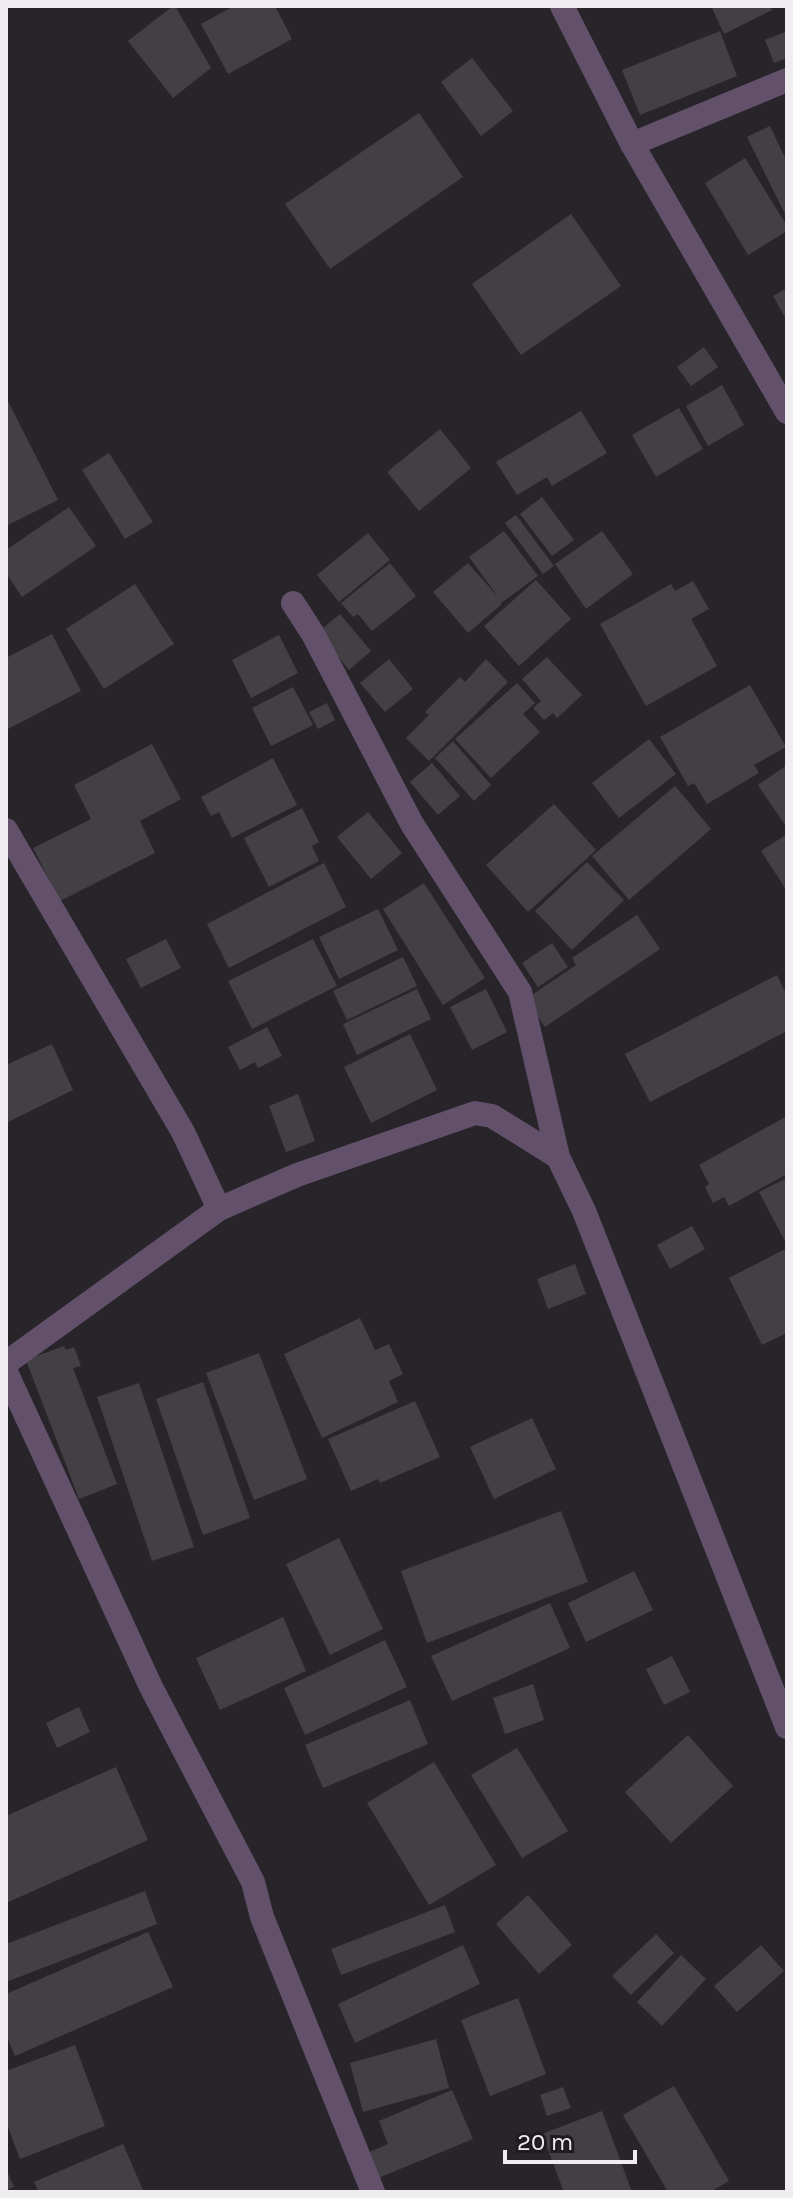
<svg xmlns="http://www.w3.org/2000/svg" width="793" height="2198" font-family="Karla,sans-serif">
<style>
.building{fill:#434045}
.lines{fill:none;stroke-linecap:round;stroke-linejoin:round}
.street{stroke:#63516b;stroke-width:24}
</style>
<rect width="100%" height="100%" fill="#28252a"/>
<g class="building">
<path d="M173,6H175L211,68L173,98L128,41Z"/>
<path d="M234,6H275L292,39L228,74L201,24Z"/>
<path d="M711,6H770L772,10L724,34Z"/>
<path d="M720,31L737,76L640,115L622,70Z"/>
<path d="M787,31V58L774,63L765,40Z"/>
<path d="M472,58L513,111L481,136L441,82Z"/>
<path d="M419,113L463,177L330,269L285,204Z"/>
<path d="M770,126L787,162V218L747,137Z"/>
<path d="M745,158L787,226V231L748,255L705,183Z"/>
<path d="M571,214L621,286L521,355L472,284Z"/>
<path d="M787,288V321L773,296Z"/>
<path d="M704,347L718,367L691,386L677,367Z"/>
<path d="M722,385L744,425L708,446L686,406Z"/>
<path d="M6,397L58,500L6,526Z"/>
<path d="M679,408L703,449L656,477L632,435Z"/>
<path d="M581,411L607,453L552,486L547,477L517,495L496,462Z"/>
<path d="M440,429L471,468L419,511L387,472Z"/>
<path d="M109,453L153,522L125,539L82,470Z"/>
<path d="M542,497L574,540L552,556L520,514Z"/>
<path d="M69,507L96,546L22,597L6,573V550Z"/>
<path d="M516,515L554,566L543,574L505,523Z"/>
<path d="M504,531L538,576L501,603L502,604L468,633L433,592L468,563L499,598L469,557Z"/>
<path d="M602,531L633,574L586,609L555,564Z"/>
<path d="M368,533L390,560L339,602L317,575Z"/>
<path d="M390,563L416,596L372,631L358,614L353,617L341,603Z"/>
<path d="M536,580L571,619L519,666L484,626Z"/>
<path d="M693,581L709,609L691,619L717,666L646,706L600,624L671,584L675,591Z"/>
<path d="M135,584L174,644L104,689L66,629Z"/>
<path d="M340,614L371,651L349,670L318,632Z"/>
<path d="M52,634L81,691L6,730V658Z"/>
<path d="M279,635L298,673L251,698L232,660Z"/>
<path d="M547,657L582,695L557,718L553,713L544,720L533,708L541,701L522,679Z"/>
<path d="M389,659L413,689L385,712L360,683Z"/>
<path d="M486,659L508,682L429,761L406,738L429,715L425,712L460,677L465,682Z"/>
<path d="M517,683L535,703L523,714L540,732L491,778L455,739Z"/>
<path d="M750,685L786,747L754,765L759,773L707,804L694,783L688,786L660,737Z"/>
<path d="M293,687L313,725L271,746L252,708Z"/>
<path d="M327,703L335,720L318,729L309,712Z"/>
<path d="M649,739L676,774L619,818L592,783Z"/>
<path d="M453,741L491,785L474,801L435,758Z"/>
<path d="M152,744L181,799L140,821L155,853L60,901L33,848L91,819L74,785Z"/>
<path d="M273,758L297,805L232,838L219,812L211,816L201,797Z"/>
<path d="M432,763L460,796L438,815L410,782Z"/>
<path d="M787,765V828L758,785Z"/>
<path d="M675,786L711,829L629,900L592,856Z"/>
<path d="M554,804L596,850L528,912L486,865Z"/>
<path d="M302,808L319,842L312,846L319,861L269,887L244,838Z"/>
<path d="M368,812L402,853L371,879L337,837Z"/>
<path d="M787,834V891L761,851Z"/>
<path d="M587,862L624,900L572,950L535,911Z"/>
<path d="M324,863L346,907L229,968L207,924Z"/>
<path d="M424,883L485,978L443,1005L383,909Z"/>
<path d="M378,909L398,950L339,979L319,937Z"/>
<path d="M637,915L660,949L545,1027L526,999L576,965L572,958Z"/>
<path d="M166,939L181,968L141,988L126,959Z"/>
<path d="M313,939L337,986L252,1029L228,981Z"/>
<path d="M552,943L568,967L538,987L522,963Z"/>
<path d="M403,957L417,986L347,1020L333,991Z"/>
<path d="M777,975L787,996V1031L650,1102L625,1054Z"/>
<path d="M417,989L431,1019L357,1055L343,1024Z"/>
<path d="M486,989L507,1032L472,1050L450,1007Z"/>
<path d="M267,1027L282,1056L258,1068L255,1062L240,1070L228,1047Z"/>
<path d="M410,1034L437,1090L371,1123L344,1067Z"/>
<path d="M52,1044L73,1090L6,1123V1065Z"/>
<path d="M298,1094L315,1141L286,1152L269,1106Z"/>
<path d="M787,1116V1174L729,1206L724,1197L713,1203L705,1187L709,1184L699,1165Z"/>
<path d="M787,1178V1245L759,1192Z"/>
<path d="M692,1226L705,1249L670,1269L657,1245Z"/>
<path d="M787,1248V1333L762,1345L729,1278Z"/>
<path d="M575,1264L586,1294L548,1309L537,1279Z"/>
<path d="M360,1318L375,1350L389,1344L403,1374L389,1381L398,1402L322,1438L284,1354Z"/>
<path d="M64,1346L66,1350L74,1347L81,1366L73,1368L117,1484L79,1499L26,1360Z"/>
<path d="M259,1353L307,1479L254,1500L206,1373Z"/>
<path d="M203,1382L250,1518L203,1535L156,1399Z"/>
<path d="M139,1383L194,1547L152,1561L97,1397Z"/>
<path d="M415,1401L440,1457L380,1483L378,1479L351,1491L328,1439Z"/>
<path d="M532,1418L556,1469L494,1499L470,1447Z"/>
<path d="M561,1511L588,1582L427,1643L401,1571Z"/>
<path d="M339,1538L383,1629L330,1655L286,1564Z"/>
<path d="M634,1571L653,1610L586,1642L568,1603Z"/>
<path d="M550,1603L570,1648L452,1701L431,1656Z"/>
<path d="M283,1617L306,1671L220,1710L196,1658Z"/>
<path d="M385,1640L407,1687L305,1735L284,1688Z"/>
<path d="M672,1656L690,1692L664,1705L646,1669Z"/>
<path d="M533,1684L544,1720L505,1734L493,1698Z"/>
<path d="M410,1700L428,1744L323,1788L305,1745Z"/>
<path d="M79,1707L90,1732L57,1748L46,1723Z"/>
<path d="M688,1735L733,1786L671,1843L625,1792Z"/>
<path d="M517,1748L568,1831L522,1858L471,1775Z"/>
<path d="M434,1762L496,1865L429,1905L367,1803Z"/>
<path d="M116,1767L148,1840L6,1903V1816Z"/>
<path d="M145,1891L157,1924L6,1982V1944Z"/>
<path d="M528,1895L572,1945L539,1974L496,1924Z"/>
<path d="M445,1905L455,1932L341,1975L331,1949Z"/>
<path d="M148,1932L173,1987L15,2056L6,2035V1994Z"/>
<path d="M656,1934L674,1953L631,1995L612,1976Z"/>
<path d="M463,1945L480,1984L355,2043L338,2004Z"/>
<path d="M761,1945L784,1971L737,2012L714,1986Z"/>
<path d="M681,1955L706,1979L662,2026L637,2002Z"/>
<path d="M518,1998L546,2074L490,2096L461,2020Z"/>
<path d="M436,2039L449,2088L363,2112L350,2063Z"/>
<path d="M75,2045L105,2126L20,2159L6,2122V2071Z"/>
<path d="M674,2086L729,2181L710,2192H668L623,2115Z"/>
<path d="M563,2087L571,2108L547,2116L540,2095Z"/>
<path d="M452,2090L473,2139L376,2179L365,2154L388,2144L379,2121Z"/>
<path d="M602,2111L632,2192H564L542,2134Z"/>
<path d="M123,2144L143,2190L139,2192H39L34,2182Z"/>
<path d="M6,2169L14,2187L6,2190Z"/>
</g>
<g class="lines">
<g class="street">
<path d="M562,6L632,144L787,412"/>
<path d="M632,144L787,80"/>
<path d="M293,603L313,634L412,824L520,992L558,1157"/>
<path d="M6,830L183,1132L219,1209L297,1175L475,1113L492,1116L558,1157L584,1211L787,1727"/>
<path d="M6,1363L219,1209"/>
<path d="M6,1372L151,1687L253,1882L262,1917L373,2192"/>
</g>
</g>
<rect width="793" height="2198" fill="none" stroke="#efedf0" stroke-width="16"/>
<path d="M505 2150v12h130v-12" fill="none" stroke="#efedf0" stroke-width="4"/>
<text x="517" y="2150" font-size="24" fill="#efedf0" stroke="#1f1b20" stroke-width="6" paint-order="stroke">20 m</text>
</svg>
